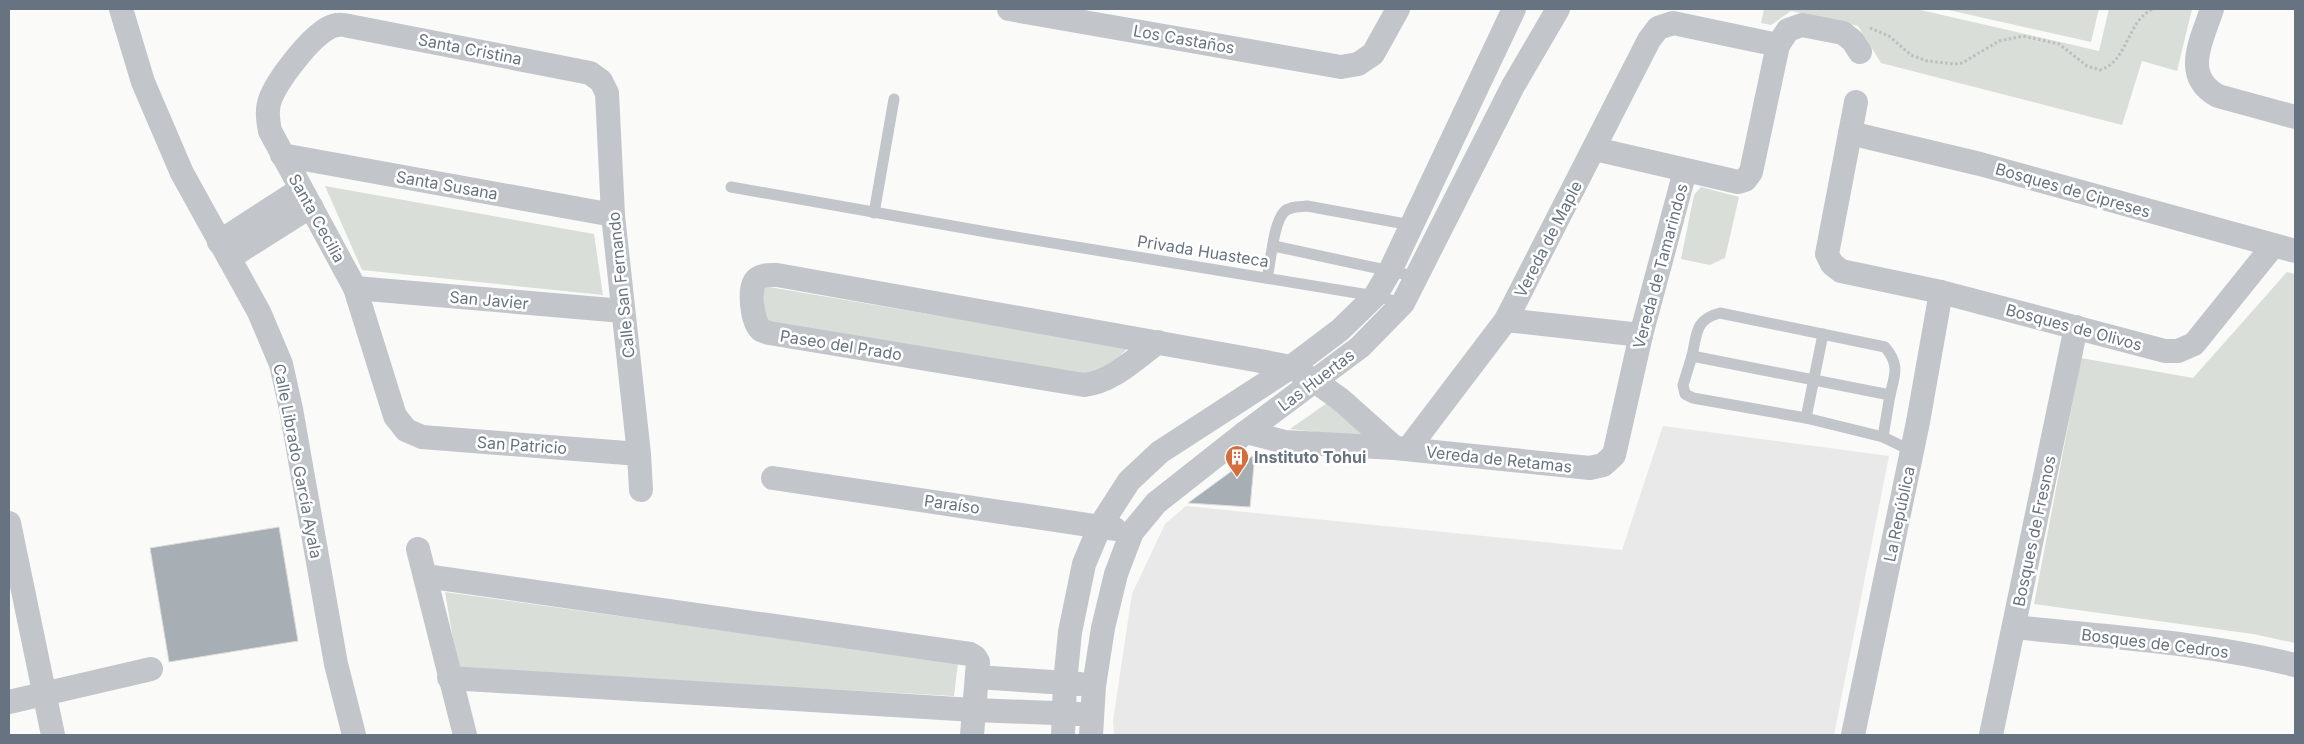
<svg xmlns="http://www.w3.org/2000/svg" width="2304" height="744" font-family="Inter,sans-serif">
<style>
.built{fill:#e8e9e8}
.green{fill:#d9ded8}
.building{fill:#a7aeb4;stroke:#dcdcda}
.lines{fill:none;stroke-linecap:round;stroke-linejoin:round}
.path{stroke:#bcbec1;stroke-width:3;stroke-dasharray:2.5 2.5;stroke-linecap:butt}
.service{stroke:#c2c5c9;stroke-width:11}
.minor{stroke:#c2c5c9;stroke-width:24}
.labels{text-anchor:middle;stroke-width:5;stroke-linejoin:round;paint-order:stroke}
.street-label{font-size:16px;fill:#677380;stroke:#fff}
.poi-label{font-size:16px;font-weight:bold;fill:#677380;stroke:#fff;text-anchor:start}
</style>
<rect width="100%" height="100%" fill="#fafaf8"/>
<path class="built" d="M1663,426L1889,456L1834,735H1114L1113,721L1132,594L1165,524L1186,506L1622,550Z"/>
<g class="green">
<path d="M1764,9H1916L2099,51L2109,9H2192L2177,71L2142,61L2122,125L1881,63L1858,26L1791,11L1771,25L1761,23Z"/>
<path d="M1944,9H2099L2091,42Z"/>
<path d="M325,186L594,234L603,295L362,270Z"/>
<path d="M1701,187L1739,197L1725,258L1710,265L1681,259L1694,195Z"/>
<path d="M2287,272L2295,274V643L2253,634L2034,604L2081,358L2193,378Z"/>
<path d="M763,286L1128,348L1097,378L765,325Z"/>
<path d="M1327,403L1348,422L1375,439L1290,429Z"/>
<path d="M445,592L958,663L954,696L458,669Z"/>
</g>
<g class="building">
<path d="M1255,454L1250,507L1188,503Z"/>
<path d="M279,527L298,641L169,662L150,548Z"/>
</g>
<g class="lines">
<path class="path" d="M1870,28L1889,36L1911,55L1927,61L1955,64L1962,63L1999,41L2023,36L2059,44L2087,66L2100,70C2128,62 2127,20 2153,9"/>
<g class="service">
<path d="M731,187L998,234L1375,296L1403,303"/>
<path d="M874,213L894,99"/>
<path d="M1274,246L1418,277"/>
<path d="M1267,278C1271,262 1273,224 1284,212C1290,206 1299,207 1307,206L1411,225"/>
<path d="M1692,356C1697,334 1695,319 1720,313L1885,347C1900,365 1895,374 1890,395"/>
<path d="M1806,418L1823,334"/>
<path d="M1883,437L1890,395L1692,356L1683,385L1685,394L1693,398L1806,418L1883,437L1912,451"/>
</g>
<g class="minor">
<path d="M121,9L143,82L182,173L259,312L281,364L291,409L336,664L354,735"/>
<path d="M1009,9L1341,67L1358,64L1373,54L1398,9"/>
<path d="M2212,9C2202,40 2181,76 2218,96L2295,117"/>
<path d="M1856,102L1827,254L1832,264L1841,271L1941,292L2165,351H2178L2194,344L2273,246"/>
<path d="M1850,133L1980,164L2295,251"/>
<path d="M1595,149L1738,182L1745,180L1751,172L1778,45"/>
<path d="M282,155L613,215"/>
<path d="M219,242L301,189"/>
<path d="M229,258L311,206"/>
<path d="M355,288L623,311"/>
<path d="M1506,320L1641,335"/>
<path d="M1158,342C1135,359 1112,382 1084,385L769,333C766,332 763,331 761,330C752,322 747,285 758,278C764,274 771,275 777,275L1255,360L1291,367L1316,382L1340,399L1395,448"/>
<path d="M1246,432L1285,442L1395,448L1590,468L1603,465L1614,455L1641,335L1685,171"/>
<path d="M1408,449L1506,320L1649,40L1658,28L1673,23L1778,45L1788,30L1802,25L1843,33L1853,41L1860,52"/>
<path d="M639,454L422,437L406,430L395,416L355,288L270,131C268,120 266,109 271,97C279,79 316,27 337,25C341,24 345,25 349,26L590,73L601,81L607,93L613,215L639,454L641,490"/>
<path d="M773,478L1115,529"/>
<path d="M9,523L53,735"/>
<path d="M418,549L465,735"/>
<path d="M425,576L970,654L975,657L978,662L972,735"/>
<path d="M2014,627C2107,637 2204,642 2295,665"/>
<path d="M977,677L1080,684"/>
<path d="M449,678L974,710L1079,714"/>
<path d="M9,702L151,669"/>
<path d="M1063,735L1065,683L1070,632L1084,564L1100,526L1129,481L1160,452L1291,367L1340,330L1375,296L1390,271L1514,9"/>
<path d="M1091,735L1094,686L1103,628L1116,574L1132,532L1156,503L1246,432L1360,347L1403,303L1513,86L1558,9"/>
<path d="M1853,735L1918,422L1941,292"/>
<path d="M1991,735L2076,327"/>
</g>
</g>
<defs>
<g id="building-pin" transform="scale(1.25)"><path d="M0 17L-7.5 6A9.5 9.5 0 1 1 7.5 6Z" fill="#d56e3d" stroke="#fff"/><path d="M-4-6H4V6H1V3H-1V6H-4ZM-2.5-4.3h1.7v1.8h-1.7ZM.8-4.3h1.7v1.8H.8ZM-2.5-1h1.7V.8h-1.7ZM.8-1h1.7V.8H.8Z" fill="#fff"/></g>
</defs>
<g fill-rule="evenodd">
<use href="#building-pin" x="1237" y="457"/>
</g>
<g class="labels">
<g class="street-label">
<text transform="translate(1184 39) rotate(10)" y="6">Los Castaños</text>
<text transform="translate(470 49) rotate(11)" y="6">Santa Cristina</text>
<text transform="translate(447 185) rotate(10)" y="6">Santa Susana</text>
<text transform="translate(2073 190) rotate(16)" y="6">Bosques de Cipreses</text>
<text transform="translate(317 218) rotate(61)" y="6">Santa Cecilia</text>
<text transform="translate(1548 239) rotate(-63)" y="6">Vereda de Maple</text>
<text transform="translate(1203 251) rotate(9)" y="6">Privada Huasteca</text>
<text transform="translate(1660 266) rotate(-75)" y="6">Vereda de Tamarindos</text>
<text transform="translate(621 285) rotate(-96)" y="6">Calle San Fernando</text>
<text transform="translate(489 300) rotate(5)" y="6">San Javier</text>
<text transform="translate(2074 327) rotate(15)" y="6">Bosques de Olivos</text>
<text transform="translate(841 345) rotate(9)" y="6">Paseo del Prado</text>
<text transform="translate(1316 380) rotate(-37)" y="6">Las Huertas</text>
<text transform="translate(522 445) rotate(4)" y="6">San Patricio</text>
<text transform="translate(1499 459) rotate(6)" y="6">Vereda de Retamas</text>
<text transform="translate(298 461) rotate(79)" y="6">Calle Librado García Ayala</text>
<text transform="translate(952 504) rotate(8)" y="6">Paraíso</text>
<text transform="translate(1899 514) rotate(-78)" y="6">La República</text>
<text transform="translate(2034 531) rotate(-78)" y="6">Bosques de Fresnos</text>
<text transform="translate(2155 643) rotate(7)" y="6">Bosques de Cedros</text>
</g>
<g class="poi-label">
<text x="1254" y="463">Instituto Tohui</text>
</g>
</g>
<rect width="2304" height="744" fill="none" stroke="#677380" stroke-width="20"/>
</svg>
